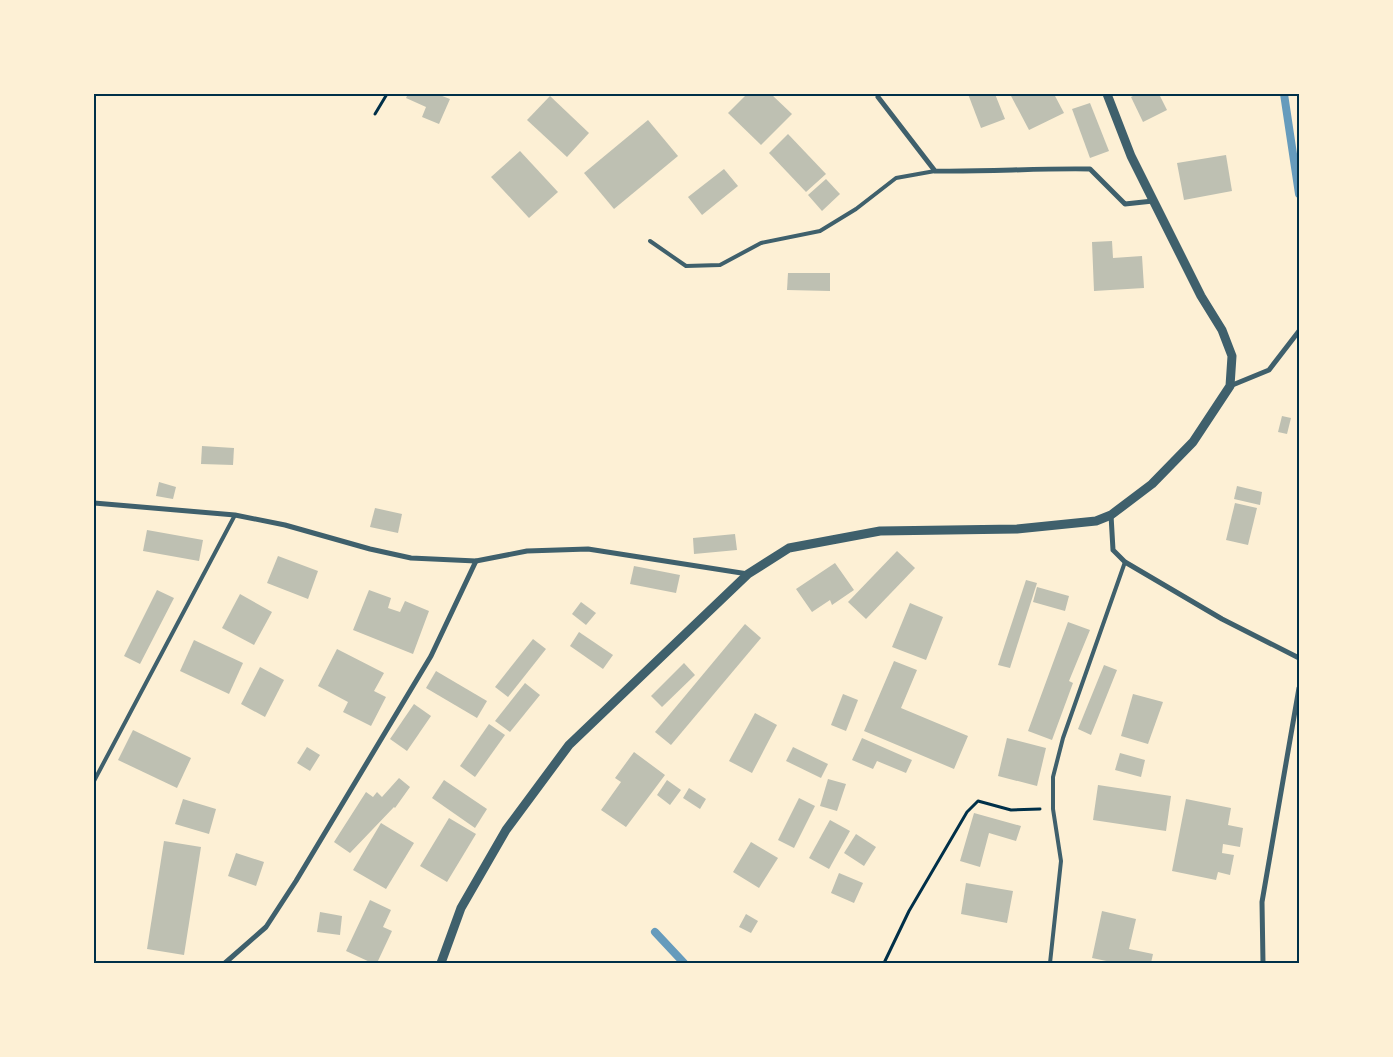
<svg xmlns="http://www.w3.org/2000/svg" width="1393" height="1057" font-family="Quicksand,sans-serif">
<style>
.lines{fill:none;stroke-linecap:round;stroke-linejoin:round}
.stream{stroke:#669bbc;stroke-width:8}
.building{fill:#bec0b2}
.path{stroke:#003049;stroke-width:3}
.service{stroke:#3f606c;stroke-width:4}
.minor{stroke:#3f606c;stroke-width:5}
.tertiary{stroke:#3f606c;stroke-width:9}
.neatline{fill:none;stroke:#003049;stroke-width:2}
</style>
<rect width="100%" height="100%" fill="#fdf0d5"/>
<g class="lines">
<g class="stream">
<path d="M1284,94L1299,194"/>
<path d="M655,932L684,963"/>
</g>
</g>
<g class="building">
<path d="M408,94H437L450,99L439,124L422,117L426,107L406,98Z"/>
<path d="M747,94H771L792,114L761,145L728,113Z"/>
<path d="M968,94H995L1005,119L981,128Z"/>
<path d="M1010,94H1054L1064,113L1029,130Z"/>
<path d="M1137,94H1159L1167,110L1143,122L1131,97Z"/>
<path d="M550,96L589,133L567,157L527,120Z"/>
<path d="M1090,103L1109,151L1090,158L1072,109Z"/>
<path d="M648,120L678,156L614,209L584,173Z"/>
<path d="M788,134L826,174L806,192L769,153Z"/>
<path d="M520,151L558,192L529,218L491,177Z"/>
<path d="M1226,155L1232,191L1184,200L1177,163Z"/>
<path d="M724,169L738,186L702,215L688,197Z"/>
<path d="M826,179L840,194L822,211L808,195Z"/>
<path d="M1112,241L1113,258L1142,256L1144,288L1094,291L1092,242Z"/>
<path d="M788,273H830V291L787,290Z"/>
<path d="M1282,416L1291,418L1287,434L1278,432Z"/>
<path d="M202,446L234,448L233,465L201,464Z"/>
<path d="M159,482L176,487L173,499L156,496Z"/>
<path d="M1237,486L1262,492L1260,505L1234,499Z"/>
<path d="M1235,503L1257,508L1248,545L1226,540Z"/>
<path d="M375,508L402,514L398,533L370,527Z"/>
<path d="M147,530L203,540L199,561L143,551Z"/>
<path d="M735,534L737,550L694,554L693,538Z"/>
<path d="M897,551L915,568L866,619L848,602Z"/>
<path d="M278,556L318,571L308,599L267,583Z"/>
<path d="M835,563L854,590L832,605L830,600L812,612L796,589Z"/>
<path d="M634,566L680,575L676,593L630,584Z"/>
<path d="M1026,580L1037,583L1010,668L998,665Z"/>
<path d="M1037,587L1069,596L1065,611L1033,602Z"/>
<path d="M157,590L174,598L140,664L124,656Z"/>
<path d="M369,590L391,598L388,608L400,612L405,601L429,611L413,654L353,630Z"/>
<path d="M240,594L272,612L254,645L222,628Z"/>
<path d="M581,602L596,613L586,625L572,614Z"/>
<path d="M910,603L943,617L926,660L892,647Z"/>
<path d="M1068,622L1090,630L1069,681L1073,683L1052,740L1028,731Z"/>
<path d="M745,624L761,638L671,745L655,732Z"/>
<path d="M579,632L613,655L603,669L570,646Z"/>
<path d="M533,639L546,649L508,697L495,687Z"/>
<path d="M194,640L243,663L229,694L180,671Z"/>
<path d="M337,649L384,673L374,691L386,697L371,726L343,712L348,702L318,686Z"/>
<path d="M894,661L917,670L901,708L968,736L954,769L864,731Z"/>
<path d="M684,663L695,675L662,707L651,696Z"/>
<path d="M1104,665L1117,670L1091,735L1078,729Z"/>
<path d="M260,667L284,680L265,717L241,704Z"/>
<path d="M436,671L487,701L477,718L426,688Z"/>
<path d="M525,683L540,695L510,732L495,721Z"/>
<path d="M843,694L858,700L846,731L831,725Z"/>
<path d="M1133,694L1163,702L1148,744L1121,736Z"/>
<path d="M414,704L431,716L407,751L390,739Z"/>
<path d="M755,713L777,725L752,773L729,761Z"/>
<path d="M489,724L505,735L475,777L460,766Z"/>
<path d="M133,730L191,758L177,788L118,760Z"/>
<path d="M862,738L912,760L906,773L877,761L873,769L852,760Z"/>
<path d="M1007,738L1046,748L1037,786L998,776Z"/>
<path d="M307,747L320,755L310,771L297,763Z"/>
<path d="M793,747L828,764L821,778L786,761Z"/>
<path d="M634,752L665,775L626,827L601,810L621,782L615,778Z"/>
<path d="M1120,753L1145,760L1141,777L1115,770Z"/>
<path d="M399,778L410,787L395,808L394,807L350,853L334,842L366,792L373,797L377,792L382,797Z"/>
<path d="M828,779L846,784L837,811L820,806Z"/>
<path d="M444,780L487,809L475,828L432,798Z"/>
<path d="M667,780L681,790L670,805L657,795Z"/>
<path d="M1098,785L1171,796L1166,831L1093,820Z"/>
<path d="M689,788L706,799L700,809L683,798Z"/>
<path d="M799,798L815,806L794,848L778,840Z"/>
<path d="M183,799L216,809L209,834L175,824Z"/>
<path d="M1186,799L1231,808L1228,825L1243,828L1240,847L1223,844L1222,853L1234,855L1230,875L1218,872L1216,880L1172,871Z"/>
<path d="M974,813L1021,826L1016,841L989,833L980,867L960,861Z"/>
<path d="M449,818L476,834L447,882L420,866Z"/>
<path d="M830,820L850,831L829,869L809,858Z"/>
<path d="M381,823L414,843L386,889L353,870Z"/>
<path d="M856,834L876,847L864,866L844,853Z"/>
<path d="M164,841L201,847L184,955L147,949Z"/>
<path d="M751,842L778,858L759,888L733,872Z"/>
<path d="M236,853L264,862L256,886L228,876Z"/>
<path d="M839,873L863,883L854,903L831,893Z"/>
<path d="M966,883L1013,891L1007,923L961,914Z"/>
<path d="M370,900L391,910L383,927L392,931L377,963H372L346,951Z"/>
<path d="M1102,911L1136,919L1129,949L1153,954L1151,963H1116L1092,958Z"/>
<path d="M320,912L342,916L340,935L317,932Z"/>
<path d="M746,914L758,921L751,933L739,927Z"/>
</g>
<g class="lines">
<g class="path">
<path d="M375,114L387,94"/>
<path d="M884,963L909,911L967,812L978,801L1011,810L1040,809"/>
</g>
<g class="service">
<path d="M650,241L686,266L720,265L761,243L820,231L856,209L896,178L935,171"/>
<path d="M94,781L235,515"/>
<path d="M1050,963L1061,861L1053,809V777L1063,738L1125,562"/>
</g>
<g class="minor">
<path d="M878,97L935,171C987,172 1038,168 1090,169L1125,204L1153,201"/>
<path d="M1230,386L1269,370L1299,331"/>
<path d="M94,503L235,515L285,525L370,549L411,558L476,561L527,551L588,549L748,574"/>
<path d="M1111,515L1113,550L1125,562L1222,619L1299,658"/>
<path d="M225,963L266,927L296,881L431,656L476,561"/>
<path d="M1263,963L1262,902L1299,688"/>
</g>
<path class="tertiary" d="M441,963L461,908L506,830L569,745L748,574L789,548L880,531L1017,529L1096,521L1111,515L1152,484L1193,442L1230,386L1232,356L1222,330L1201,296L1131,156L1107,94"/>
</g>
<rect width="1393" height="1057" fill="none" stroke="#fdf0d5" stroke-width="190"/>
<rect x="95" y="95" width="1203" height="867" class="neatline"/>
</svg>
